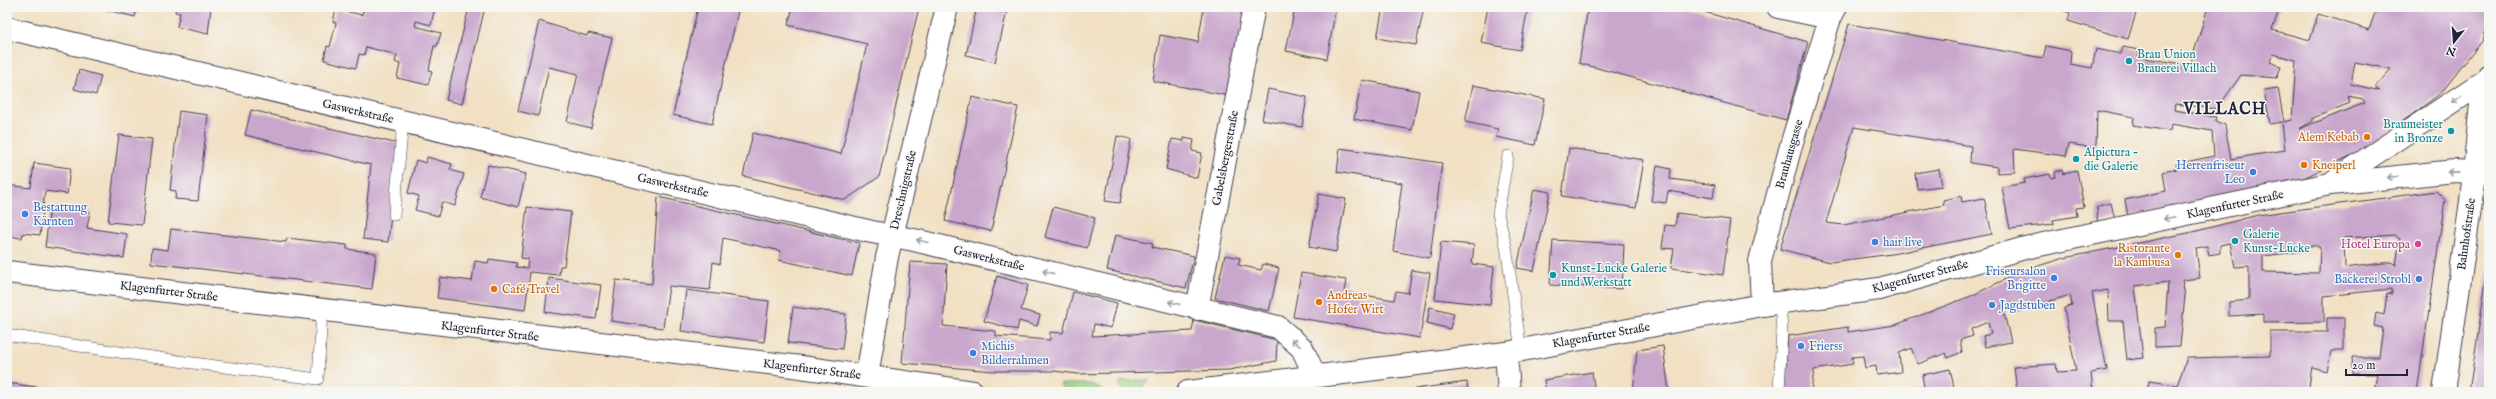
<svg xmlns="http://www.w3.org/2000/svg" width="2496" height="399" font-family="'IM FELL English',serif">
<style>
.green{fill:#95cd7f;stroke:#5c785d}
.building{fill:#c9a6cc;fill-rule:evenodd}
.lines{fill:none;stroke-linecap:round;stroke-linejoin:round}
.lane-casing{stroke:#413e4f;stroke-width:12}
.street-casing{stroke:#413e4f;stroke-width:24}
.secondary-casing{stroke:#413e4f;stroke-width:24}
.lane{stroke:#fff;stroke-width:11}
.street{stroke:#fff;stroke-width:22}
.secondary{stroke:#fff;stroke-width:22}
.oneway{stroke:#9c9ca7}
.culture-dot{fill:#0f9aa8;stroke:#f6f6f2;stroke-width:1.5}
.food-dot{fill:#e8710a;stroke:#f6f6f2;stroke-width:1.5}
.shop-dot{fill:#3f7fe0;stroke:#f6f6f2;stroke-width:1.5}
.hotel-dot{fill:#d1479c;stroke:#f6f6f2;stroke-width:1.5}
.labels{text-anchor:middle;stroke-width:3;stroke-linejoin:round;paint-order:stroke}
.culture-label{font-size:12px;fill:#0d838f;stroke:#f6f6f2;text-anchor:start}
.street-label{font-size:12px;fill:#22223b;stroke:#f6f6f2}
.food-label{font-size:12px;fill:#c56008;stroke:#f6f6f2;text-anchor:start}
.shop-label{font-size:12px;fill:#366cbe;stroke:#f6f6f2;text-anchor:start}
.hotel-label{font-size:12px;fill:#b23c85;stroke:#f6f6f2;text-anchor:end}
.district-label{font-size:16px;font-weight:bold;letter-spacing:1px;fill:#22223b;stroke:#f6f6f2}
</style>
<rect width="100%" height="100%" fill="#f6f6f2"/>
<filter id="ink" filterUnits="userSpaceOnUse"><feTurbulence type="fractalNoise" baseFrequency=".025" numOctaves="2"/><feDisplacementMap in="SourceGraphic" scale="8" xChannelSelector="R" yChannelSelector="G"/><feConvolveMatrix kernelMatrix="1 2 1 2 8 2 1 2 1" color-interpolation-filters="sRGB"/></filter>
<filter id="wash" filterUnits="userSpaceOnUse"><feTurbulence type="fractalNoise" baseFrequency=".012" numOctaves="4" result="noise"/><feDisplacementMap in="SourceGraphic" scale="16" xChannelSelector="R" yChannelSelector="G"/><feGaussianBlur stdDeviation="0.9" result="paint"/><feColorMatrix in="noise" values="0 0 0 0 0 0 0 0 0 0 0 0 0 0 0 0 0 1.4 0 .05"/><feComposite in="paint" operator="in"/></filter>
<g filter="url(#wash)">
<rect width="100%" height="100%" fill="#f1e0c3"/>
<g class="green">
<path d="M1149,380L1138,392H1125L1118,385L1121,381Z"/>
<path d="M1060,384H1091L1107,392H1065Z"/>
</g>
<g id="blocks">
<g class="building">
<path d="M104,7H137L135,17L103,9Z"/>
<path d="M176,7H211L208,34L177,27L180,13L175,12Z"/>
<path d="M354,7H435L431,25L416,21L415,26L441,33L437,46H434L429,70L432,71L428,85L397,78L400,64L395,62L397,55L366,47L364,55L359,54L356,68L324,60L327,46L330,47L336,23L333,22L336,9L362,15L363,10Z"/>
<path d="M469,7H485L462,104L446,100Z"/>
<path d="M698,7H739L712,124L673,115Z"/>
<path d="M793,7H919L879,177L845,200L743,176L753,133L841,154L867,44L788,25Z"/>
<path d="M977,7H1008L995,62L966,55Z"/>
<path d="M1204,7H1245L1230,96L1153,81L1160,35L1198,42Z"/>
<path d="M1295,7H1336L1327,59L1286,51Z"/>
<path d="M1383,7H1424L1416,45L1377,38Z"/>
<path d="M1488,7H1528L1520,50L1481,43Z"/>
<path d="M1588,7H1687L1808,42L1786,120L1579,63Z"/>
<path d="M2052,7H2138L2128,39L2068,21L2070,13Z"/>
<path d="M2208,7H2280L2272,30L2310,40L2318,14L2369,30L2377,7H2485L2489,8V20L2483,40L2441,93L2367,148L2293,183L2128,216L2125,200L2166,191L2163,172L2177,169L2176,164L2214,156L2212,131L2171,124L2170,131L2133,125L2134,117L2097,110L2096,148L2069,144L2066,156L2014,149L2015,172L1997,173V167L1970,163L1971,146L1854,127L1826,223L1844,225L1944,205L1943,200L1961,196L1962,202L1984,198L1992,234L1892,254L1830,262L1780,249L1849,24L2043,58L2046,46L2071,51L2070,64L2092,68L2096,49L2121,54L2123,47L2139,50L2138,57L2190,65ZM2273,54L2296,60L2292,120L2284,122L2278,88L2264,90L2270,124L2282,122L2285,150L2231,159L2225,125L2215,121L2216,117L2174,110L2175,104L2217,109L2241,75L2277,78L2281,66L2270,62ZM2355,62L2391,69L2375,87L2380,91L2351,84ZM2348,96L2363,99L2365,103L2299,129L2313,121V118L2350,103Z"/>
<path d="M539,21L587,36L588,33L612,38L591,128L567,122L578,74L549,67L538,116L518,111Z"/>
<path d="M79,70L101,76L96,95L74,89Z"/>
<path d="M1362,80L1419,91L1412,130L1354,119Z"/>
<path d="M1473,85L1545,99L1535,145L1496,137L1498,129L1465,122Z"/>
<path d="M1268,89L1307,97L1302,127L1262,120Z"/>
<path d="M972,97L1018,107L991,231L945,221Z"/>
<path d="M251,110L399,144L388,242L363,239L371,165L245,135Z"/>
<path d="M179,111L208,115L198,201L175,199L176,191L170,190Z"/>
<path d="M119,135L152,139L142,225L108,222Z"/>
<path d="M1117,136L1131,139L1120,203L1105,201Z"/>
<path d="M1184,138L1194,140L1192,151L1202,153L1197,178L1166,169L1172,139L1184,141Z"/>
<path d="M1340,148L1442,163L1430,258L1393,251L1402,183L1337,172Z"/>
<path d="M1569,148L1644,160L1636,208L1562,196Z"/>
<path d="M427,157L452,164L450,170L464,174L455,206L442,202L438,216L415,210L419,196L408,193L416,160L426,163Z"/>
<path d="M34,163L70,168L67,194L45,191L40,235L23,233L22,238L7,236V185L31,188Z"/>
<path d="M488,165L526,174L518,207L480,197Z"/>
<path d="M1657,166L1671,169L1670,179L1715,185L1713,198L1668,191L1666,203L1651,201Z"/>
<path d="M1939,169L1942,186L1917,189L1915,173Z"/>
<path d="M2062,170L2063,174L2077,171L2084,207L2076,208L2077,216L2053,220L2054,224L2010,229L2002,187L2025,183L2024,179L2050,174L2051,178L2056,177L2055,172Z"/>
<path d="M1534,189L1550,192L1534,271L1517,268Z"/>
<path d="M2436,191L2445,200L2417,392H2374L2377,374H2353L2352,357H2379L2383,328L2374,326L2376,313L2384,315L2387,293L2392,294V289L2324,296V322L2264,323V314L2229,316V302L2249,300V266L2235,267L2230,243L2220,245V253L2209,255L2207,246L2196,248L2200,278L2182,280L2185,296L2180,346L2155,347V328L2165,327L2168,282L2135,286L2143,358L2127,360L2123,321H2109L2108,290L2092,293L2107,370L2091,373L2093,392H2017L2014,367L2056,364L2057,372L2076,371L2064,308L2072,305L2070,295L2014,312L2011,303L2002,305L2011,342L1985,347L1983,336L1991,334L1988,322L1971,329L1973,336L1960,340L1962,352L1948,358L1946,353L1918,364L1911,348L1899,353L1901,372L1877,375L1876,366L1865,368L1863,356L1852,357L1853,364L1814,370L1811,392H1784L1788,336L1848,327V332L1895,325L1971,296L2022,271L2064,258L2193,232L2258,215ZM2394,235L2400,239L2396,265L2391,262L2345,268L2344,238ZM2305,246H2320L2319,273L2263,272V256L2306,251Z"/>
<path d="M1319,194L1346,199L1336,252L1309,247Z"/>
<path d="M658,197L859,243L852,276L779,260L781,251L723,238L720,264L713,262L710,290L669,286L663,328L611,321L616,280L652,284Z"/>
<path d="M2111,203L2115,220L2097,223L2098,206Z"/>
<path d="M50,207L90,212L87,228L127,234L124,258L45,247Z"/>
<path d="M527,207L571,212L564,266H560L559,275L530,272L525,310L437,298L440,277L472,281L475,261L488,263L489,259L517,263L516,267L527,268L528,259L521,258Z"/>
<path d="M1053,207L1095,218L1087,248L1045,237Z"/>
<path d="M1677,213L1730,220L1723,275L1671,268L1674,249L1662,248L1665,225L1675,226Z"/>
<path d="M171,229L286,242L287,238L347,245V249L376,253L372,289L151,263L152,248L168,250Z"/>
<path d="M1115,235L1153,243L1152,247L1194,256L1186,288L1107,270Z"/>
<path d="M1553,240L1624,244L1622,289L1550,285Z"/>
<path d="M1441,242L1474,245L1472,264L1494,267L1490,305L1435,299Z"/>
<path d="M1225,255L1240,258L1238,265L1261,270L1263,264L1279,268L1269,311L1215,298Z"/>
<path d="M910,262L947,264L943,326L996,331V336L1050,340V332L1063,333L1073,292L1117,303L1111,328L1094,324L1092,336L1192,331L1194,320L1277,340L1276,361L1229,370L1078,374L1054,371H993L902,363Z"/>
<path d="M2488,268L2489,392H2469L2487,274Z"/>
<path d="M1412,270L1430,273L1420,338L1293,317L1301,273L1346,280L1344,292L1394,300L1396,291L1408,293Z"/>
<path d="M997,276L1028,285L1021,310L1040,315L1037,326L1019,321L1017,330L984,321Z"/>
<path d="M549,278L601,285L596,319L545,312Z"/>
<path d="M686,290L769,301L764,342L681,331Z"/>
<path d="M793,307L846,314L842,349L788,343Z"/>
<path d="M1430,307L1454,313L1450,329L1427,323Z"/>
<path d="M2327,318H2344V351H2331L2327,371L2312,367L2308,392H2147L2149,381L2177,385L2187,358L2270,356V332H2327Z"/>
<path d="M1663,346L1669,392H1633L1637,350Z"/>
<path d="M1950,369L1955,392H1917L1916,389L1924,387L1922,375Z"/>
<path d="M1592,372L1595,392H1546L1544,380Z"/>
<path d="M1467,382L1468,392H1400V391Z"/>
<path d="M7,383L58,390L57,392H7Z"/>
</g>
</g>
</g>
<g filter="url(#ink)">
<use href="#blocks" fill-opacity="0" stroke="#413e4f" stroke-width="1"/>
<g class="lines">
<g class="lane-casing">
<g id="lane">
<path d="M1508,156L1498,214L1506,246L1521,350"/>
<path d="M394,215L403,122"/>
<path d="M7,335L185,362L318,379L322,310"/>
<path d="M1779,392L1782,330L1780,304"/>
</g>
</g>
<g class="street-casing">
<g id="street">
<path d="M1778,7L1830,18"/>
<path d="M7,28L872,232L914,240L1278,327L1302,348L1315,376"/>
<path d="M2334,181L2487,79"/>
<path d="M1762,305L1760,261L1792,142L1830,18L1836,7"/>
<path d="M1197,309L1254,7"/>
<path d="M1506,353L1509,392"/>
<path d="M867,376L887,257L947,7"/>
<path d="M1188,392L1506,353L1762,305L1879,289L2025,248L2330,184L2455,171L2489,173"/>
<path d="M2444,392L2471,201L2481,104L2489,75"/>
</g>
</g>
<g class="secondary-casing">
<path id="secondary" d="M7,272L801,367L973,392"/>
</g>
<use href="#lane" class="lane"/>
<use href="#street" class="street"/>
<use href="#secondary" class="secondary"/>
</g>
<defs><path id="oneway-shaft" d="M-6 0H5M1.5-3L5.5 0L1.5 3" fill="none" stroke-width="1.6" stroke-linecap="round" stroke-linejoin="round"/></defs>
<g class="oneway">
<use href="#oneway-shaft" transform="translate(2457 99) rotate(146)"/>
<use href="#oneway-shaft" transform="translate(2453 172) rotate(179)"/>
<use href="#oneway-shaft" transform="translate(2393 177) rotate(174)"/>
<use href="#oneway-shaft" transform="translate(2169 218) rotate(168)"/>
<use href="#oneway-shaft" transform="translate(922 241) rotate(-166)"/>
<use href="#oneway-shaft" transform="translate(1048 272) rotate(-166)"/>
<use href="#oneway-shaft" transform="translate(1174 303) rotate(-166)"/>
<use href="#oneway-shaft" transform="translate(1296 343) rotate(-140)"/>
</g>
</g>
<g class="culture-dot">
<circle cx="2129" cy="61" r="4"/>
<circle cx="2451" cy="131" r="4"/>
<circle cx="2076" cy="159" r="4"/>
<circle cx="2235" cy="241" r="4"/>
<circle cx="1553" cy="275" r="4"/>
</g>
<g class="food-dot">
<circle cx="2367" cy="137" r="4"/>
<circle cx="2304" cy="165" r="4"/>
<circle cx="2178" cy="255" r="4"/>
<circle cx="494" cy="289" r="4"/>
<circle cx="1319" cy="302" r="4"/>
</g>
<g class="shop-dot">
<circle cx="2253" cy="172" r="4"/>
<circle cx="25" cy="214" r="4"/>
<circle cx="1875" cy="242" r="4"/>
<circle cx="2054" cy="278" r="4"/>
<circle cx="2419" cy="279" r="4"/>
<circle cx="1992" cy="305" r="4"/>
<circle cx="1801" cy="346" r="4"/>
<circle cx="973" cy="353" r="4"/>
</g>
<circle class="hotel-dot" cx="2418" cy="244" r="4"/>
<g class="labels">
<g class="culture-label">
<text x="2137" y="58">Brau Union<tspan x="2137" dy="14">Brauerei Villach</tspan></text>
<text x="2443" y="128" text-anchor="end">Braumeister<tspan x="2443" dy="14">in Bronze</tspan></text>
<text x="2084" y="156">Alpictura -<tspan x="2084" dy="14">die Galerie</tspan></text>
<text x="2243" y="238">Galerie<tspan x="2243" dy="14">Kunst-Lücke</tspan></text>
<text x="1561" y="272">Kunst-Lücke Galerie<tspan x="1561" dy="14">und Werkstatt</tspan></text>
</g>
<g class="street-label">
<text transform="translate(358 111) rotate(13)" y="4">Gaswerkstraße</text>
<text transform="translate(1789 154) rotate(-74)" y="4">Brauhausgasse</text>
<text transform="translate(1225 158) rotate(-79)" y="4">Gabelsbergerstraße</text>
<text transform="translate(673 185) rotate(13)" y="4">Gaswerkstraße</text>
<text transform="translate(903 190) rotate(-77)" y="4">Dreschnigstraße</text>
<text transform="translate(2235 204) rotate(-12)" y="4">Klagenfurter Straße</text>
<text transform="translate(2466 234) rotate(-82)" y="4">Bahnhofstraße</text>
<text transform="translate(989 258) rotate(14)" y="4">Gaswerkstraße</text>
<text transform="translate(1920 276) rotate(-15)" y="4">Klagenfurter Straße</text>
<text transform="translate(169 291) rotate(7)" y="4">Klagenfurter Straße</text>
<text transform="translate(490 331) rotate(7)" y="4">Klagenfurter Straße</text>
<text transform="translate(1601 335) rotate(-10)" y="4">Klagenfurter Straße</text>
<text transform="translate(812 369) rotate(7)" y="4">Klagenfurter Straße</text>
</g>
<g class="food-label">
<text x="2359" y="141" text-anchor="end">Alem Kebab</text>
<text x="2312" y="169">Kneiperl</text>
<text x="2170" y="252" text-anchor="end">Ristorante<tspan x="2170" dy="14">la Kambusa</tspan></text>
<text x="502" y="293">Café Travel</text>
<text x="1327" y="299">Andreas<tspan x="1327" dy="14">Hofer Wirt</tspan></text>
</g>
<g class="shop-label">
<text x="2245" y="169" text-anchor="end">Herrenfriseur<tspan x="2245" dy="14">Leo</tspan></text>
<text x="33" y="211">Bestattung<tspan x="33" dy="14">Kärnten</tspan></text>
<text x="1883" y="246">hair live</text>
<text x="2046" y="275" text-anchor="end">Friseursalon<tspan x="2046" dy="14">Brigitte</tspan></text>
<text x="2411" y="283" text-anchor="end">Bäckerei Strobl</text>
<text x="2000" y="309">Jagdstuben</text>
<text x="981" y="350">Michis<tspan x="981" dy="14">Bilderrahmen</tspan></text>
<text x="1809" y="350">Frierss</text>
</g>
<g class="hotel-label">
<text x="2410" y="248">Hotel Europa</text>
</g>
<g class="district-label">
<text x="2225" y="114">VILLACH</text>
</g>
</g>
<rect width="2496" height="399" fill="none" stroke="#f6f6f2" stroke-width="24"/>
<g transform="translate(2454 42) rotate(197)" stroke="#f6f6f2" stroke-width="3" paint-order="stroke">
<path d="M0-3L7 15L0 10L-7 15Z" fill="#22223b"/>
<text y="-6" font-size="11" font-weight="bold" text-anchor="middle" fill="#22223b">N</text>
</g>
<path d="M2346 369v6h61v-6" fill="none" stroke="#22223b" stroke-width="2"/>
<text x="2352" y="369" font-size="12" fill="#22223b" stroke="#f6f6f2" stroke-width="3" paint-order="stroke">20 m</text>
</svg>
